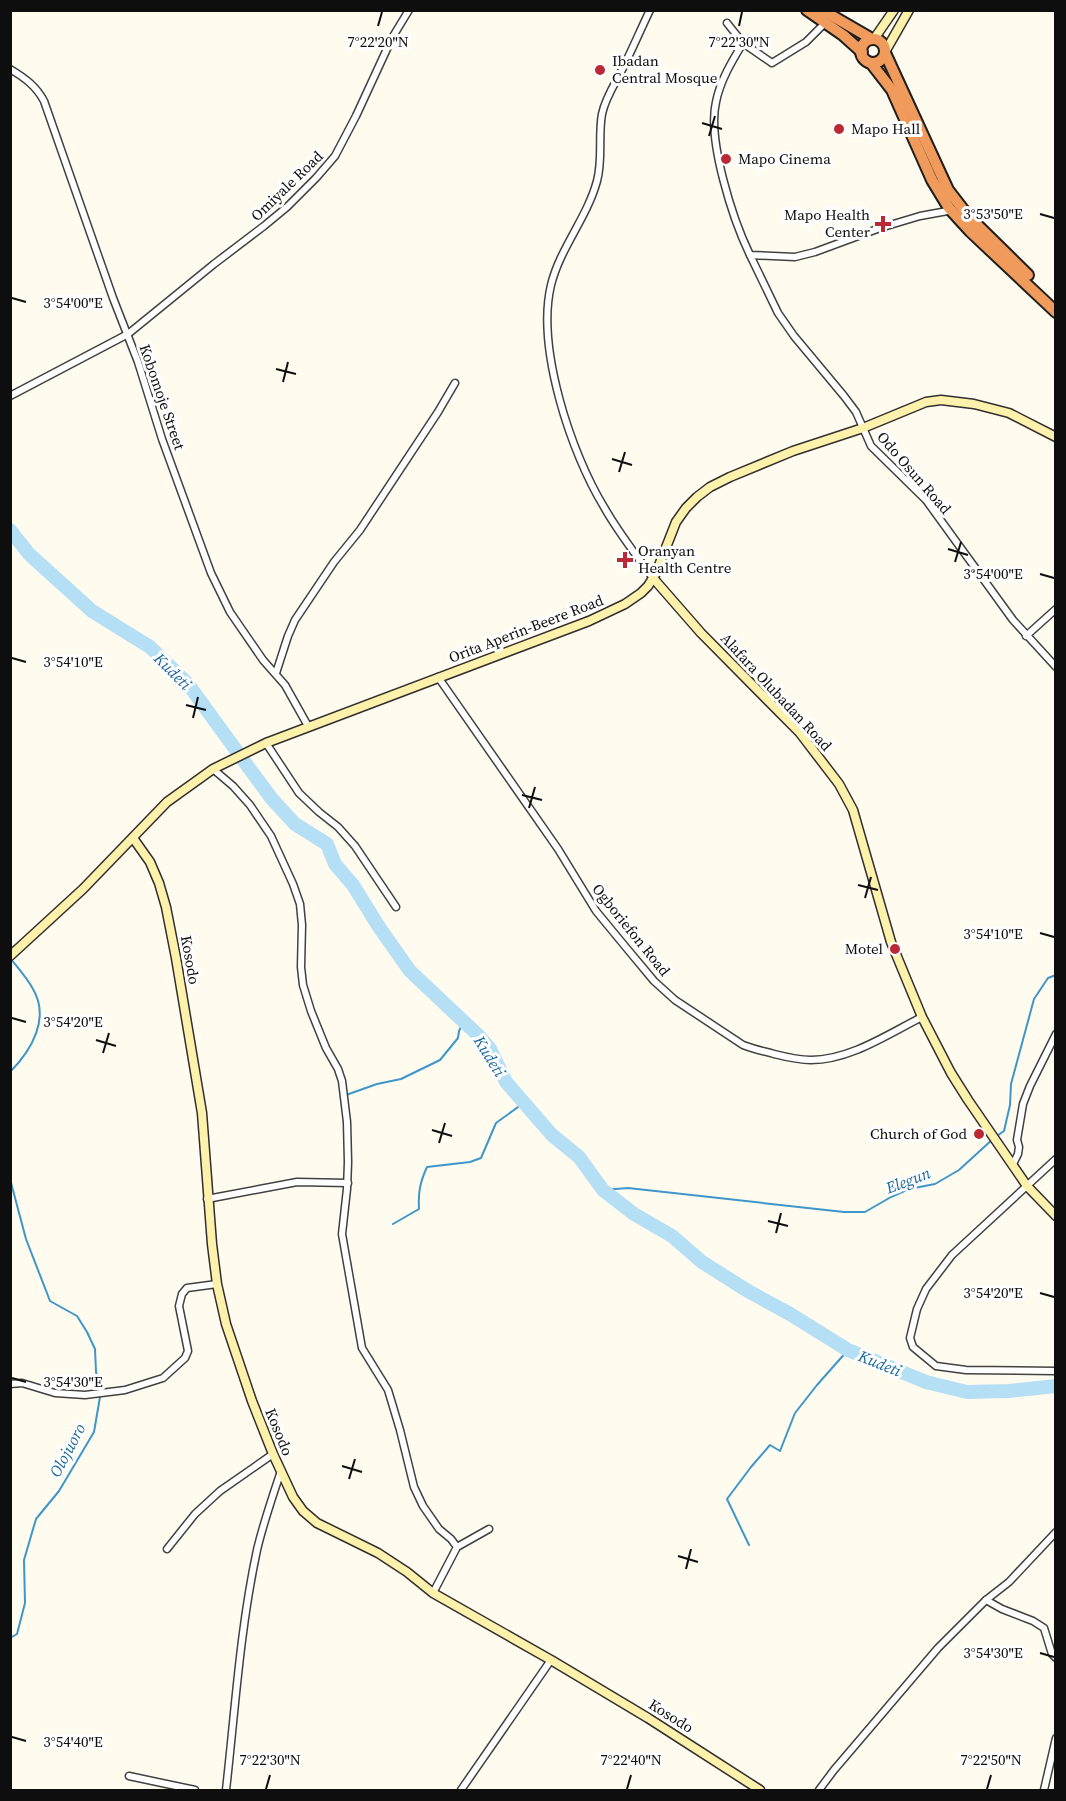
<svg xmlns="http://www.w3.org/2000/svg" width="1066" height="1801" font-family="'Source Serif 4',serif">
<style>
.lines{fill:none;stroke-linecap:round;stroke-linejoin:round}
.stream{stroke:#3e96ca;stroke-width:2}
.river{stroke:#b5dff4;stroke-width:14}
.street-casing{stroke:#414141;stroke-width:9}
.secondary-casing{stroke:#303030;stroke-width:11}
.highway-casing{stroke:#1f1f1f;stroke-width:14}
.street{stroke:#fff;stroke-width:6}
.secondary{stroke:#fdf1ac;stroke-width:8}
.highway{stroke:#f09b5b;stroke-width:10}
.ticks{fill:none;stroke:#0e0e0e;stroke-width:2}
.poi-dot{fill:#ba2935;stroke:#fff;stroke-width:2}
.labels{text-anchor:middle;stroke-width:6;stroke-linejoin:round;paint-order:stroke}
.poi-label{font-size:15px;fill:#0e0e0e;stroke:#fff;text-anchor:start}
.street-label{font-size:15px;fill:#0e0e0e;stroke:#fff}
.water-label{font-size:16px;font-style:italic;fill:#1a689d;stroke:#fff}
.ticks-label{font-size:15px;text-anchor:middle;fill:#0e0e0e;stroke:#fff;stroke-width:6;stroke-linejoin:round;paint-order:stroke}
</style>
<rect width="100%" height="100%" fill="#fffbef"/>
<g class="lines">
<g class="stream">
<path d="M10,958C18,968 27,978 33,989C50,1018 32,1050 10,1072"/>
<path d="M346,1095L377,1084L401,1079L440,1060L458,1038L459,1031L464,1021"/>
<path d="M10,1179L26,1239L50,1301L77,1316L87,1332L95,1349L96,1372L101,1391L94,1432L59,1491L36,1519L24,1560L25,1603L17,1634L10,1638"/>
<path d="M603,1190L628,1188L844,1212H865L891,1197L909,1189L935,1184L959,1170L994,1138L1004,1131L1010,1105L1011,1084L1034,999L1048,978L1056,975"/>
<path d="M393,1224L419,1209C418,1193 420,1182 427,1167L470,1162L481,1158L496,1123L525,1102"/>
<path d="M749,1545L727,1499L751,1467L770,1445L780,1451L795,1413L817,1385L848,1350"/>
</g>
<path class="river" d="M10,530L29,554L92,611L150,647L188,684L249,768L272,799L295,824L327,844L335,864L353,885L379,927L410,971L479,1036L490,1049L506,1082L552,1135L579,1157L603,1190L634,1214L672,1236L702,1262L748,1291L790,1314L848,1350L926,1382L967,1392L1009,1391L1056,1386"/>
<g class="street-casing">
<g id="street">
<path d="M650,10C640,31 631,52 621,72C614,85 605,99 602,114C598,136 603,159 597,181C587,218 560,248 551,285C536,348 571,453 604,507C618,532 636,555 653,578"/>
<path d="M727,23L743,43L772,63L806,42L826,22"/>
<path d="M743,43C732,61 720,81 716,102C707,140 733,220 750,255L795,257L815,252L880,228L920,216L953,210"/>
<path d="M10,69C25,78 36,86 44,101L113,298L138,362L162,439L211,573L230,612L263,660L285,685L308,726"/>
<path d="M750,255L778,313L794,336L844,396L856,412L871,446L926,500L1013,620L1056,667"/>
<path d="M10,396L128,334L214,264L264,226L287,207L316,178L335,156L356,116L392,38L409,10"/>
<path d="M1026,636L1056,609"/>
<path d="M276,673L288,636L295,620L334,562L360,530L438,412L455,383"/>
<path d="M438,677L558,849L596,911L624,945L654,981L675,1000L743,1045C753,1049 763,1051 774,1054C786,1057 798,1060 811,1060C850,1060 888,1034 922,1017"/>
<path d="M266,743L299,793L319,812L338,827L355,846L396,907"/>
<path d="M213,769L233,786L250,805L271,836L293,884L300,904L302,925L301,967L303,985L311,1011L326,1048L338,1069L342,1081L347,1122L348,1162L347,1189L342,1234L362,1348L388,1390L400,1430L414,1487L423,1506L439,1529L451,1539L457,1547L433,1593"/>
<path d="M1056,1159L952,1255L926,1289L917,1309L910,1338L913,1347L936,1366L966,1370L1056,1371"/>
<path d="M1013,1164L1018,1154L1019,1147L1017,1140L1023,1104L1030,1086L1056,1034"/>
<path d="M207,1199L297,1182L348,1183"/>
<path d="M10,1384L22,1383L55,1393L85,1395L125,1390L163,1378L185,1358L188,1351L179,1306L182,1294L187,1288L217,1284"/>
<path d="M457,1547L489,1529"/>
<path d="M167,1549L195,1514L220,1491L273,1454"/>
<path d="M986,1600L1002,1609L1033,1621L1044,1628L1052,1654L1056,1658"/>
<path d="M129,1776L195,1790"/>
<path d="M226,1790C235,1711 240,1629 257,1550C263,1524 272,1498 281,1471"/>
<path d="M461,1790L551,1660"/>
<path d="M819,1790L834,1770L938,1648L986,1600L1009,1582L1056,1532"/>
<path d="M1044,1790L1056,1738"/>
</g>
</g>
<g class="secondary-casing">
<g id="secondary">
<path d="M874,39L894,10"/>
<path d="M885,52L909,10"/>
<path d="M653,578L701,633L800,733L839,784L853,810L891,942L922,1017L951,1073L968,1100L1027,1186L1056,1216"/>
<path d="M133,838L150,862L159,883L166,907L176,958L202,1113L212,1244L217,1284L226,1324L252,1401L273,1454L293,1497L303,1511L317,1523L378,1553L407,1572L433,1593L551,1660L648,1718L760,1790"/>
<path d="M10,956L83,889L167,802L213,769L266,743L589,621L625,604L641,593L648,586L656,573L676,522L686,508L697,497L710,487L730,477L793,451L863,428L926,402L941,400L974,404L1009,413L1056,437"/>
</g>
</g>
<g class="highway-casing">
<g id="highway">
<path d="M807,10L843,35L862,52"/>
<path d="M822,10L872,39"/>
<circle cx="873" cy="51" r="12"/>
<path d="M885,53L948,190L968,216L1028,275"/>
<path d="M871,63L892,90L932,180L949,208L970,231L1056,312"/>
</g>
</g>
<use href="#street" class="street"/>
<use href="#secondary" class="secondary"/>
<use href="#highway" class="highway"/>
</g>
<path class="ticks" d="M378,26L382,12M739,26L742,12M702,123L722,129M709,136L715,116M1040,214L1054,218M12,298L26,302M276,369L296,374M283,382L288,362M612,459L632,465M619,472L625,452M948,549L968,555M955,562L961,542M1040,574L1054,578M12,658L26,662M186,705L206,710M193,718L198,697M522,795L542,800M529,808L535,787M858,885L878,890M865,898L871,877M1040,933L1054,937M12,1018L26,1022M96,1040L116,1046M103,1053L109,1033M432,1130L452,1136M439,1143L445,1123M768,1221L788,1226M776,1233L781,1213M1040,1293L1054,1297M12,1378L26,1382M342,1466L362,1472M349,1479L355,1459M678,1556L698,1562M686,1569L691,1549M1040,1653L1054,1657M12,1737L26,1741M266,1789L270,1775M627,1789L631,1775M987,1789L991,1775"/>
<g class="poi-dot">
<circle cx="600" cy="70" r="6"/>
<circle cx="839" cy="129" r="6"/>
<circle cx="726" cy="159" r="6"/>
<path d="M880 215h6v6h6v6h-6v6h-6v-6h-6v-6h6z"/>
<path d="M622 551h6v6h6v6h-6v6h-6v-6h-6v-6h6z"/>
<circle cx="895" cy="949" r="6"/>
<circle cx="979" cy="1134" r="6"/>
</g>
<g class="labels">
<g class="poi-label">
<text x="612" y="66">Ibadan<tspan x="612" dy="17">Central Mosque</tspan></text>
<text x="851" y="134">Mapo Hall</text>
<text x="738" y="164">Mapo Cinema</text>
<text x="870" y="220" text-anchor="end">Mapo Health<tspan x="870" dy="17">Center</tspan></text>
<text x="638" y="556">Oranyan<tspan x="638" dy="17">Health Centre</tspan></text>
<text x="883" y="954" text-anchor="end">Motel</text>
<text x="967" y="1139" text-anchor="end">Church of God</text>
</g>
<g class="street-label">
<text transform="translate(287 186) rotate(-44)" y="5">Omiyale Road</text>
<text transform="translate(162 397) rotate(71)" y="5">Kobomoje Street</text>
<text transform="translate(914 473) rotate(49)" y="5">Odo Osun Road</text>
<text transform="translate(526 629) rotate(-21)" y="5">Orita Aperin-Beere Road</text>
<text transform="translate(776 692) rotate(47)" y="5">Alafara Olubadan Road</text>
<text transform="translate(631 930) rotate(51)" y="5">Ogboriefon Road</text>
<text transform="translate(190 960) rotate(80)" y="5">Kosodo</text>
<text transform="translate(279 1432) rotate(68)" y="5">Kosodo</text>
<text transform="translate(671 1716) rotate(32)" y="5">Kosodo</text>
</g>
<g class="water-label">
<text transform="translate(173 671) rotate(45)" y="6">Kudeti</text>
<text transform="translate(490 1056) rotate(58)" y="6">Kudeti</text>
<text transform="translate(908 1180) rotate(-21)" y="6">Elegun</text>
<text transform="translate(880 1363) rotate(22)" y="6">Kudeti</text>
<text transform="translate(67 1450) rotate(-62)" y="6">Olojuoro</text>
</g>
</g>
<g class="ticks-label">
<text x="378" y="47">7°22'20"N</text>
<text x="739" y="47">7°22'30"N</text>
<text x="993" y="219">3°53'50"E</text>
<text x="73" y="308">3°54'00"E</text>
<text x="993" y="579">3°54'00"E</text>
<text x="73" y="667">3°54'10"E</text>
<text x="993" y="939">3°54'10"E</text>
<text x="73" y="1027">3°54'20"E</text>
<text x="993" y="1298">3°54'20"E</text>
<text x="73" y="1387">3°54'30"E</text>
<text x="993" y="1658">3°54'30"E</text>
<text x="73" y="1747">3°54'40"E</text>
<text x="270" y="1765">7°22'30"N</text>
<text x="631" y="1765">7°22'40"N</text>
<text x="991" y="1765">7°22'50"N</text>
</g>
<rect width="1066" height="1801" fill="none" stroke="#0e0e0e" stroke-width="24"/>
</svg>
